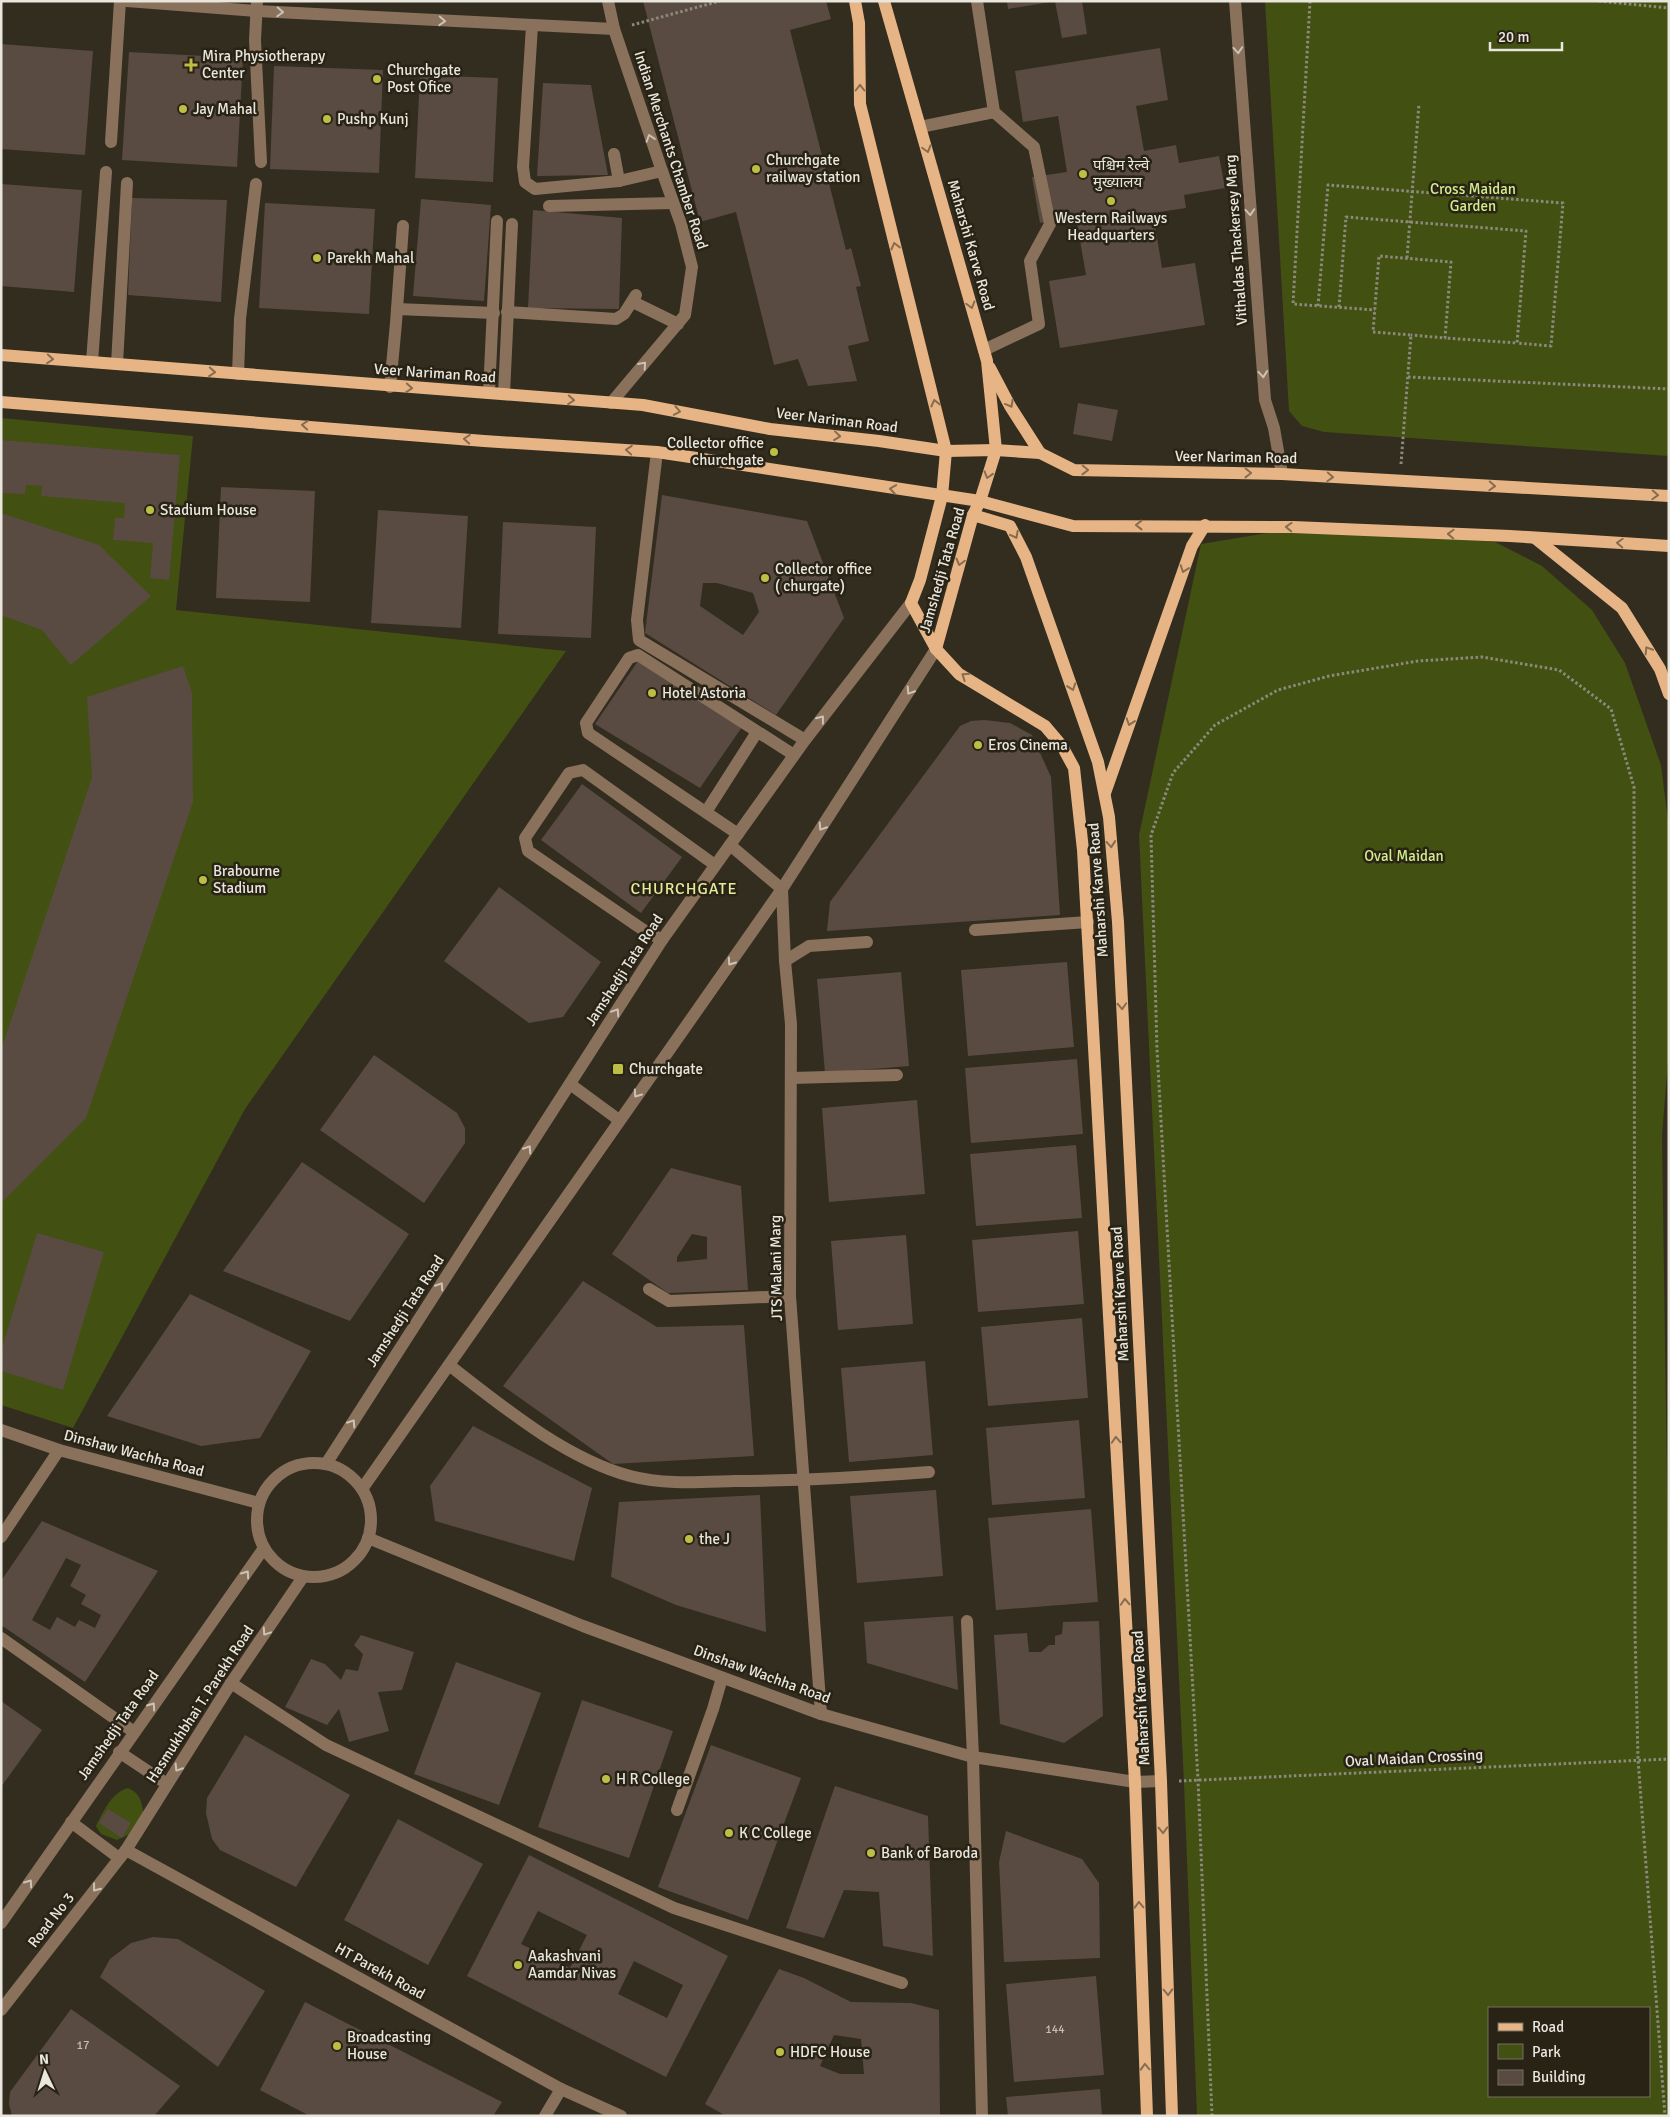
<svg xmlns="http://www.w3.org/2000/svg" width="1670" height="2117" font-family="Signika,'Noto Sans Devanagari',sans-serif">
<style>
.green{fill:#425011;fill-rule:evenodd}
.building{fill:#594b41;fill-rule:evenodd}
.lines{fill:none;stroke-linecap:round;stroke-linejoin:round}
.path{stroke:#8d897d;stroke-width:3;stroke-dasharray:2.5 2.5;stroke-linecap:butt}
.minor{stroke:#8a715b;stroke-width:12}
.major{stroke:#e7b486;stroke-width:12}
.oneway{stroke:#ccc3b6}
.oneway2{stroke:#886c4e}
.poi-dot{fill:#bcbf44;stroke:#282315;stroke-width:2}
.labels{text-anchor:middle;stroke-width:5;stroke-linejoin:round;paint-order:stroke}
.number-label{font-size:12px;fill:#c5bfb6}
.poi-label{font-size:15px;fill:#e9e6dd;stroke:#282315;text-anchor:start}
.street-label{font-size:15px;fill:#e9e6dd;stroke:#282315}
.park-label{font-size:15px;fill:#d2ed89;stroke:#282315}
.neighbourhood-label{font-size:16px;letter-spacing:1px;fill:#e6ea9b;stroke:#282315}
</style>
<rect width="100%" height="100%" fill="#322d1f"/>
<g class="green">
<path d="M1265,1H1669V456L1324,432L1302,426L1289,411Z"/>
<path d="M1,418L193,436L176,610L566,651L245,1109L73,1428L1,1405Z"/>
<path d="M1286,530L1382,531L1495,542L1542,566L1592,610L1625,663L1661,765L1669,829V1049L1662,1135L1669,1619V2116H1197L1184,1784L1139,835L1201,544ZM1489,2008H1649V2096H1489Z"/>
<path d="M128,1788C141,1794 141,1801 144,1815L130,1834L117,1840L101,1834L96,1826C103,1812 112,1792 128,1788Z"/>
</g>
<g class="building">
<path d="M643,1H826L831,19L790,30L846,250L851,248L861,286L856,287L869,341L848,346L857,381L808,386L798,359L774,365L736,212L700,222Z"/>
<path d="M1007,1H1050V2L1008,9Z"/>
<path d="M1055,1H1082L1087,34L1062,38Z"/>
<path d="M1,44L93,51L85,155L1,149Z"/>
<path d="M1160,48L1168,100L1136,106L1144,151L1176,145L1179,163L1219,156L1225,188L1184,195L1186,208L1153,213L1162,268L1195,263L1205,325L1060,348L1049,281L1086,275L1076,217L1040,223L1032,177L1067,172L1058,116L1023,122L1015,71Z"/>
<path d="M129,52L243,58L237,167L122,160Z"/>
<path d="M274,66L383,70L379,173L270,169Z"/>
<path d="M420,75L498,78L493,182L415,178Z"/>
<path d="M543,83L591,85L608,175L537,176Z"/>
<path d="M1,184L82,190L74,292L1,286Z"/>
<path d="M132,198L227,200L221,302L128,295Z"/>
<path d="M421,199L491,205L484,301L413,296Z"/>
<path d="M265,203L375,209L369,314L259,308Z"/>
<path d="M533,210L622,218L619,309L528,308Z"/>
<path d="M1078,403L1118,410L1112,441L1073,434Z"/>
<path d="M1,440L180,455L169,580L150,578L153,543L113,540L115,518H124L125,503L41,496L42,486L26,485L25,494L2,493Z"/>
<path d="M221,487L315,491L310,602L216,598Z"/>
<path d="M662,495L807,521L844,618L776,715L645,633ZM703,583H717L753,593L759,612L743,635L700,606Z"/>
<path d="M378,510L468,516L461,628L371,623Z"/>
<path d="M1,513L99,545L151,596L71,665L42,630L1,615Z"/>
<path d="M503,522L596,527L591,638L498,634Z"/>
<path d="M638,661L742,727L700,788L595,724Z"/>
<path d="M183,666L192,693L193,802L86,1118L1,1203V1050L92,777L87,697Z"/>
<path d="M984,720L1010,723L1032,735L1051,777L1060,915L827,931L830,902L960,726L971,721Z"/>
<path d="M582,784L682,857L641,913L541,840Z"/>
<path d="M499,887L601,962L563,1017L529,1023L444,961Z"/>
<path d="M1067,962L1074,1047L968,1056L961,970Z"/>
<path d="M901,972L909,1066L825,1073L817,979Z"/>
<path d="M374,1055L457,1113L465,1128V1143L424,1203L320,1130Z"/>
<path d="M1077,1059L1083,1134L971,1143L965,1068Z"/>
<path d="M917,1100L925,1194L829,1202L822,1108Z"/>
<path d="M1076,1145L1082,1218L976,1226L970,1154Z"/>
<path d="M302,1162L409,1234L350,1321L223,1271Z"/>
<path d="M671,1168L741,1186L748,1290L668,1293L612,1254ZM692,1234L707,1237V1259L677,1262V1257Z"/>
<path d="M1078,1231L1084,1304L978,1312L972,1240Z"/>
<path d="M37,1233L104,1252L63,1390L1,1371V1351Z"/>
<path d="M906,1235L913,1324L838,1330L831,1241Z"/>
<path d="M583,1281L657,1327L744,1325L754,1456L613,1464L503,1386Z"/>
<path d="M190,1294L311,1351L260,1438L201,1446L107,1416Z"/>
<path d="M1082,1318L1088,1398L988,1406L981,1327Z"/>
<path d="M925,1361L933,1455L849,1462L841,1368Z"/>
<path d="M1079,1420L1085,1498L992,1505L986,1428Z"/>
<path d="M473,1426L592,1488L574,1561L435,1521L430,1486Z"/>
<path d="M936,1490L943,1576L857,1583L850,1496Z"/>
<path d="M760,1495L766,1632L676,1605L611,1577L619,1502Z"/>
<path d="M1091,1509L1098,1602L996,1610L988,1518Z"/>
<path d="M42,1521L158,1571L85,1682L1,1625V1581ZM66,1558L81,1565L70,1586L86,1595L81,1604L101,1615L95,1628L79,1620L75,1627L57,1617L50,1630L32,1620Z"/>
<path d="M953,1616L958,1690L867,1663L864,1622Z"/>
<path d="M1099,1621L1103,1716L1064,1743L1000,1724L994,1635L1027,1633L1029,1652H1041L1049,1645H1055V1636L1062,1634L1063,1622Z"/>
<path d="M361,1635L414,1652L402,1690L378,1692L389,1731L349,1742L339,1709L327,1725L285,1707L311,1659L325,1664L341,1680L346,1669L358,1671L363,1654L354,1645Z"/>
<path d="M456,1662L541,1693L499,1805L414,1774Z"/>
<path d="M582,1700L673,1731L629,1858L538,1827Z"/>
<path d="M1,1701L42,1730L1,1787Z"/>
<path d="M245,1735L350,1795L296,1887L220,1850L212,1839L206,1813L207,1798Z"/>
<path d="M711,1745L801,1778L748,1920L658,1887Z"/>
<path d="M835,1786L928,1816L933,1956L883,1946L879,1892L844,1890L824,1938L786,1928Z"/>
<path d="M108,1809L131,1823L122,1838L99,1823Z"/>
<path d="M398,1819L483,1864L428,1965L344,1920Z"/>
<path d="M1006,1831L1082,1859L1099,1883L1100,1958L1004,1962L999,1862Z"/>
<path d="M529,1855L728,1956L666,2077L467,1976ZM538,1911L587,1935L570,1968L521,1944ZM634,1961L683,1985L667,2018L618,1994Z"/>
<path d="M153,1937L178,1939L265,1991L218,2067L100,1977L110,1959L131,1943Z"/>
<path d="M779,1969L804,1978L851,2002L911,2003L939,2010L940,2116H726L705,2104ZM834,2035L861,2039L864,2074H840L820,2066Z"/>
<path d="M1096,1976L1104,2075L1014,2082L1006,1984Z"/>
<path d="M305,2002L502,2102L493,2116H310L260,2090Z"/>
<path d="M71,2009L180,2086L154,2116H12L9,2104L10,2092Z"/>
<path d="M1100,2089L1102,2116H1008L1006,2097Z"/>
</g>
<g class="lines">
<g class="path">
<path d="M1310,1L1293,304L1375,310"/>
<path d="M1599,1L1669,8"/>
<path d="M632,25L720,1"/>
<path d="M1407,258L1419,104"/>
<path d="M1318,306L1328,185L1563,203L1551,346L1517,343"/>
<path d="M1339,307L1346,217L1526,231L1517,343L1445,338"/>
<path d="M1408,377L1669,389"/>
<path d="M1401,464L1411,335L1373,332L1379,256L1451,262L1445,338L1411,335"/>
<path d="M1179,1781L1669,1759"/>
<path d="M1212,2116L1198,1780L1157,1049L1151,835L1173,773L1215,725L1278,690L1329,676L1418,661L1482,657L1559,670L1611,709L1634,787L1635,1631L1638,1759L1665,2116"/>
</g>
<g class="minor">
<path d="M127,1L257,11L614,29"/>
<path d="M257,1L255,40L261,162"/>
<path d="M608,1L614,29L662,171L681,224L692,267L685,315L611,403"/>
<path d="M1235,1L1265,400L1274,428L1282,474"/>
<path d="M532,26L523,167L525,182L535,189L619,181L662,171"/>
<path d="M920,127L994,112L977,1"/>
<path d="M111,142L120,1"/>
<path d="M614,154L619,181"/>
<path d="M549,206L673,203"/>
<path d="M633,302L678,324"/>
<path d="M397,309L494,313"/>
<path d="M507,312L616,319L624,314L636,295"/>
<path d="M984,350L1039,324L1030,261L1050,224L1034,147L994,112"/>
<path d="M92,362L106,172"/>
<path d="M117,364L127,183"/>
<path d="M238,374L240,319L256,184"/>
<path d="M390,387L396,323L403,226"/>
<path d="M489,393L497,221"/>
<path d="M504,394L512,224"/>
<path d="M657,452L637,620L639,640L805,740"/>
<path d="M706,812L757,732"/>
<path d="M738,834L588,733L586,723L629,658L638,655L794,755"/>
<path d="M730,845L782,889L785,961L791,1024L790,1296L821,1714"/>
<path d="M975,930L1088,922"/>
<path d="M662,940L642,929L528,851L525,838L569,773L583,770L715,865"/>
<path d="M785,961L809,946L867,942"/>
<path d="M792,1078L897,1075"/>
<path d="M570,1084L619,1120"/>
<path d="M649,1289L669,1301L790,1296"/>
<path d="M449,1365C502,1406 564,1458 630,1476C665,1485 700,1482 735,1481C800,1481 864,1477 929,1472"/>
<path d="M1,1430L59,1450L259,1503"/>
<circle cx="314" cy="1520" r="57"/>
<path d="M326,1464L662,940L805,740L911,603"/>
<path d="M362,1489L782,889L936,649"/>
<path d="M1,1537L59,1450"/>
<path d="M368,1538L583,1626L821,1714L973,1757L1135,1782L1161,1781"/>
<path d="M967,1621L973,1757L982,2116"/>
<path d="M1,1638L134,1732"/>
<path d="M231,1683L326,1745L674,1908L902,1983"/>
<path d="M119,1752L167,1784"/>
<path d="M677,1810L713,1709L722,1678"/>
<path d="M71,1822L119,1858"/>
<path d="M126,1850L561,2089L621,2116"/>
<path d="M1,1923L264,1548"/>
<path d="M1,2010L126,1850L231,1683L303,1577"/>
<path d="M545,2116L561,2089"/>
</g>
<g class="major">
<path d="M855,1L859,23L860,104L946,451L942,496L920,580L911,603L936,649L959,674L1045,726L1062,746L1074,768L1083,850L1135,1782L1147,2116"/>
<path d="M884,1L987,361L996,450L980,501L973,515L936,649"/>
<path d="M1,355L643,405L770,429L879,441L946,451L996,450L1040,453L1074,470L1282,474L1669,496"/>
<path d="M990,368L1010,406L1040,453"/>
<path d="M1,402L484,441L657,452L980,501L1073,526L1293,527L1510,536L1669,546"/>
<path d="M973,515L1010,526L1026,557L1098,762L1109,817L1118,922L1161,1781L1172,2116"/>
<path d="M1535,538L1622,608L1660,669L1669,694"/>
<path d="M1105,793L1192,546L1205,525"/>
</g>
</g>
<defs><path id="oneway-chevron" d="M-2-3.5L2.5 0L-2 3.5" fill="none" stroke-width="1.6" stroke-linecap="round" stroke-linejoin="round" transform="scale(1.25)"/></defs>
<g class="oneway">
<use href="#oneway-chevron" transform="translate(280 12) rotate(3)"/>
<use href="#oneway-chevron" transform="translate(442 21) rotate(3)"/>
<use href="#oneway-chevron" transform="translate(1238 50) rotate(86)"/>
<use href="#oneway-chevron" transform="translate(650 138) rotate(-108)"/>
<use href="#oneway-chevron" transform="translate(1250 212) rotate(86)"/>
<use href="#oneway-chevron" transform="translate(643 365) rotate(-49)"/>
<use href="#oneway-chevron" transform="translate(1263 374) rotate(85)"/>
<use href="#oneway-chevron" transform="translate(910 691) rotate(123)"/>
<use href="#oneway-chevron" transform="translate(821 719) rotate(-52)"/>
<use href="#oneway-chevron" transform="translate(822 827) rotate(123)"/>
<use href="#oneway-chevron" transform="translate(731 962) rotate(125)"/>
<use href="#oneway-chevron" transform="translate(616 1012) rotate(-57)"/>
<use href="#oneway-chevron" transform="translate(637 1094) rotate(125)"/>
<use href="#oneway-chevron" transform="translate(528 1149) rotate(-57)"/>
<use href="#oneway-chevron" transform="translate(440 1286) rotate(-57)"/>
<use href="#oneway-chevron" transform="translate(352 1423) rotate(-57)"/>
<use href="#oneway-chevron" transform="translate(246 1574) rotate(-55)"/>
<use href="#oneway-chevron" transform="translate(266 1632) rotate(124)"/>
<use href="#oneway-chevron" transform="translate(152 1706) rotate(-55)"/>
<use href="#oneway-chevron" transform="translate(178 1768) rotate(122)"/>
<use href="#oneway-chevron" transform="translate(29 1883) rotate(-55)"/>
<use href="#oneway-chevron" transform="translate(96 1888) rotate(128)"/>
</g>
<g class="oneway2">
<use href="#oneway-chevron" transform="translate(860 88) rotate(-90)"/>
<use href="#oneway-chevron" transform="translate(927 149) rotate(74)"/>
<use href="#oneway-chevron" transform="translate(895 246) rotate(-104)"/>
<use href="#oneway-chevron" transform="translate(971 305) rotate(74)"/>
<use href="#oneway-chevron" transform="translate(50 359) rotate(4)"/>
<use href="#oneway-chevron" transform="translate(212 372) rotate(4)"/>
<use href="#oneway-chevron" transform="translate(409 388) rotate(4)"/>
<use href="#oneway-chevron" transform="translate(571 400) rotate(4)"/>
<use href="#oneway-chevron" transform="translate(935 403) rotate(-104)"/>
<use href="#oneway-chevron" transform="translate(1010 404) rotate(61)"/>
<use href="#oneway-chevron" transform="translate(677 411) rotate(11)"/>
<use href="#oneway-chevron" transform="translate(305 425) rotate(-176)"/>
<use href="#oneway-chevron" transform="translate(837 436) rotate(6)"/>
<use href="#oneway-chevron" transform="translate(467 439) rotate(-175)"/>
<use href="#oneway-chevron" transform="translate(629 450) rotate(-176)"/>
<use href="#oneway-chevron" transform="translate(1085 470) rotate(1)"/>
<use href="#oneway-chevron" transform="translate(1248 473) rotate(1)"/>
<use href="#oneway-chevron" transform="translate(988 475) rotate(107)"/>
<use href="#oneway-chevron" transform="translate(1330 477) rotate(3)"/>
<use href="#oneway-chevron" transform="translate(1492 486) rotate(3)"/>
<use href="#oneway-chevron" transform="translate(893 489) rotate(-171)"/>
<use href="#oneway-chevron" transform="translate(1655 495) rotate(3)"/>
<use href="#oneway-chevron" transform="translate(1139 525) rotate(180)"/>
<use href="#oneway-chevron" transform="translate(1289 527) rotate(-178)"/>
<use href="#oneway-chevron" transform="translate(1451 534) rotate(-178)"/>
<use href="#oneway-chevron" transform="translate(1015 535) rotate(62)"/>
<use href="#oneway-chevron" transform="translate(1620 543) rotate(-177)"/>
<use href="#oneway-chevron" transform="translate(960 562) rotate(105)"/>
<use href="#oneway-chevron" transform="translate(1184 569) rotate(109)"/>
<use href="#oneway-chevron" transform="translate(1648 650) rotate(-122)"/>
<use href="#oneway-chevron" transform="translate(965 676) rotate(-146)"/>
<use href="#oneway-chevron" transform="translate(1072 687) rotate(71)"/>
<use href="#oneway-chevron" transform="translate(1130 722) rotate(109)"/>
<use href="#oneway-chevron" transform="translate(1111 844) rotate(85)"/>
<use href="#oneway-chevron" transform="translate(1122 1006) rotate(87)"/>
<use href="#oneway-chevron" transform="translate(1116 1440) rotate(-93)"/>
<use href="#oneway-chevron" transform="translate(1125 1602) rotate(-93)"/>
<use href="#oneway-chevron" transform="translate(1163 1830) rotate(88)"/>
<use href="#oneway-chevron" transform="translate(1139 1905) rotate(-92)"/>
<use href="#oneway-chevron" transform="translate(1168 1992) rotate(88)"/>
<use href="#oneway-chevron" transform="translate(1145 2067) rotate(-92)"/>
</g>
<g class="poi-dot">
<path d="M188.5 57.5h5v5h5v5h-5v5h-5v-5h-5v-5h5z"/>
<circle cx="377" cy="79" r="5"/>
<circle cx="183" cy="109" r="5"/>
<circle cx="327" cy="119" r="5"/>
<circle cx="756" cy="169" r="5"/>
<circle cx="1083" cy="174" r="5"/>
<circle cx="1111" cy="201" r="5"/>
<circle cx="317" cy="258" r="5"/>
<circle cx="774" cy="452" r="5"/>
<circle cx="150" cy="510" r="5"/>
<circle cx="765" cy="578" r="5"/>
<circle cx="652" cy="693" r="5"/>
<circle cx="978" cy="745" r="5"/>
<circle cx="203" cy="880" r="5"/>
<rect x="612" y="1063" width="12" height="12" rx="2.5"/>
<circle cx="689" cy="1539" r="5"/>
<circle cx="606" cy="1779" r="5"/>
<circle cx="729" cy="1833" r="5"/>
<circle cx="871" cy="1853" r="5"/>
<circle cx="518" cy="1965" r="5"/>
<circle cx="337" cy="2046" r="5"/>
<circle cx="780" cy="2052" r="5"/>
</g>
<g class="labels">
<g class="number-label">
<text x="1055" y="2033">144</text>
<text x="83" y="2049">17</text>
</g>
<g class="poi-label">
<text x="202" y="61">Mira Physiotherapy<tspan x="202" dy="17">Center</tspan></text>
<text x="387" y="75">Churchgate<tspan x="387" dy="17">Post Ofice</tspan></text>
<text x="193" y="114">Jay Mahal</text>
<text x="337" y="124">Pushp Kunj</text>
<text x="766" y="165">Churchgate<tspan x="766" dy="17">railway station</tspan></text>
<text x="1093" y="170">पश्चिम रेल्वे<tspan x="1093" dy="17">मुख्यालय</tspan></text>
<text x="1111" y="223" text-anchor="middle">Western Railways<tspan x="1111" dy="17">Headquarters</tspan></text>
<text x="327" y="263">Parekh Mahal</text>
<text x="764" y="448" text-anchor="end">Collector office<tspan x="764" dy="17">churchgate</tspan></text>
<text x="160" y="515">Stadium House</text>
<text x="775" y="574">Collector office<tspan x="775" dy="17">( churgate)</tspan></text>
<text x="662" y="698">Hotel Astoria</text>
<text x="988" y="750">Eros Cinema</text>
<text x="213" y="876">Brabourne<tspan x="213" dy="17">Stadium</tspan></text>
<text x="629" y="1074">Churchgate</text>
<text x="699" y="1544">the J</text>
<text x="616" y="1784">H R College</text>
<text x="739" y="1838">K C College</text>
<text x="881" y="1858">Bank of Baroda</text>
<text x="528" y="1961">Aakashvani<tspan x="528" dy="17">Aamdar Nivas</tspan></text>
<text x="347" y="2042">Broadcasting<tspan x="347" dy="17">House</tspan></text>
<text x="790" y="2057">HDFC House</text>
</g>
<g class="street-label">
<text transform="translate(671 150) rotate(72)" y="5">Indian Merchants Chamber Road</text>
<text transform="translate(1236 240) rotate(-94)" y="5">Vithaldas Thackersey Marg</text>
<text transform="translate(971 245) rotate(74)" y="5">Maharshi Karve Road</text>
<text transform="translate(435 373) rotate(4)" y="5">Veer Nariman Road</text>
<text transform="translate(837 420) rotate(7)" y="5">Veer Nariman Road</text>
<text transform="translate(1236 457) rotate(1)" y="5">Veer Nariman Road</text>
<text transform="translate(942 570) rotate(-74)" y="5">Jamshedji Tata Road</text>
<text transform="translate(1098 890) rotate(-94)" y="5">Maharshi Karve Road</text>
<text transform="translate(624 970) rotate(-57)" y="5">Jamshedji Tata Road</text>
<text transform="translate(776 1268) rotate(-91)" y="5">JTS Malani Marg</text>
<text transform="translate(1120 1294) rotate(-93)" y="5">Maharshi Karve Road</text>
<text transform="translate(405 1311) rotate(-57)" y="5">Jamshedji Tata Road</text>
<text transform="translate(134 1453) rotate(15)" y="5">Dinshaw Wachha Road</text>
<text transform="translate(762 1674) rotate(20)" y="5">Dinshaw Wachha Road</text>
<text transform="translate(1141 1698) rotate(-93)" y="5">Maharshi Karve Road</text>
<text transform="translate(200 1704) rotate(-57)" y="5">Hasmukhbhai T. Parekh Road</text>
<text transform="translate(118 1725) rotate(-55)" y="5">Jamshedji Tata Road</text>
<text transform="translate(1414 1758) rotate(-3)" y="5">Oval Maidan Crossing</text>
<text transform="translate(51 1920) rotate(-52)" y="5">Road No 3</text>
<text transform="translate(380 1971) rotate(29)" y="5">HT Parekh Road</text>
</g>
<g class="park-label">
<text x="1473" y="194">Cross Maidan<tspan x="1473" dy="17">Garden</tspan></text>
<text x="1404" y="861">Oval Maidan</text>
</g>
<g class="neighbourhood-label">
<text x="684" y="894">CHURCHGATE</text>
</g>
</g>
<rect width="1670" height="2117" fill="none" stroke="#e9e6dd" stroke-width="5"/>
<rect x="1488" y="2007" width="162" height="90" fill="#282315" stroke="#757165"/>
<rect x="1498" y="2023" width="25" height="8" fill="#e7b486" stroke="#757165"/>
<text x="1532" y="2032" font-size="15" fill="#e9e6dd">Road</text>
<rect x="1498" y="2044" width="25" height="15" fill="#425011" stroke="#757165"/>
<text x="1532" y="2057" font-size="15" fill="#e9e6dd">Park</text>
<rect x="1498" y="2070" width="25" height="15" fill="#594b41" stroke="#757165"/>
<text x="1532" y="2082" font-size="15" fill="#e9e6dd">Building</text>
<g transform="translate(45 2072) rotate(356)" stroke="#282315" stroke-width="4" paint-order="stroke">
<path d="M0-4L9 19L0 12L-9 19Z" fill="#e9e6dd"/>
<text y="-8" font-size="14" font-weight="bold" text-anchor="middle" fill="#e9e6dd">N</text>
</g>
<path d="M1490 42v8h72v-8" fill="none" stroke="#e9e6dd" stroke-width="2.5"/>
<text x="1498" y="42" font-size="15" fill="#e9e6dd" stroke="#282315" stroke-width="4" paint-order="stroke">20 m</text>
</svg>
